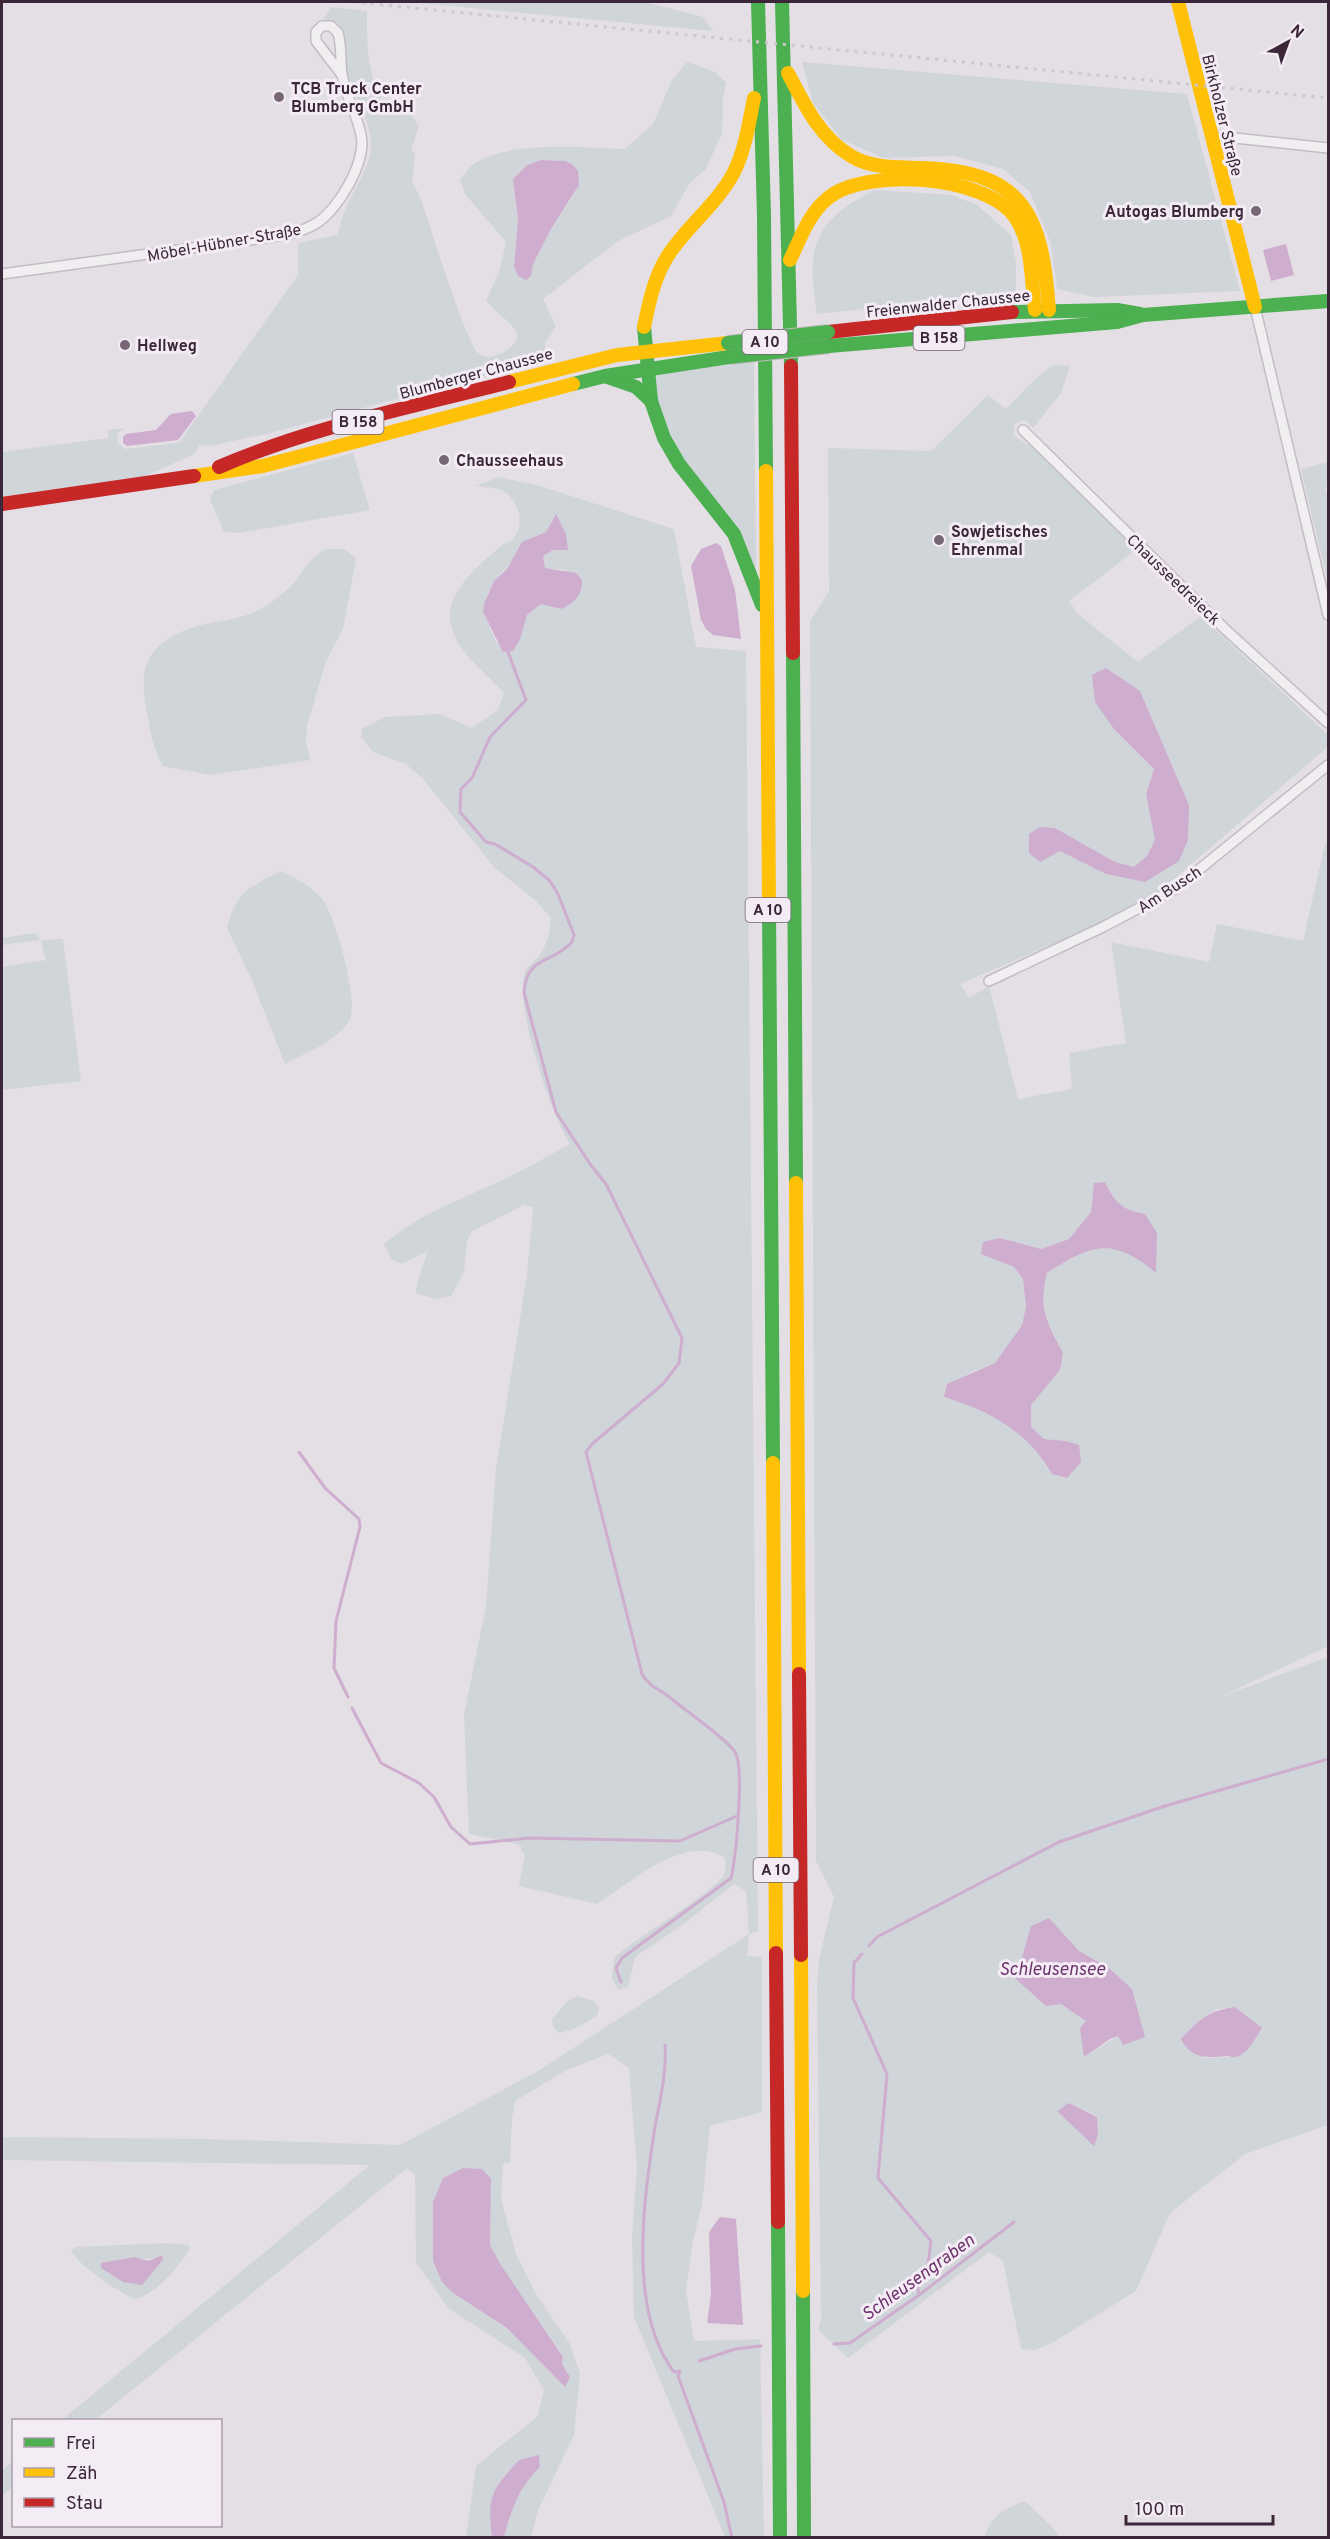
<svg xmlns="http://www.w3.org/2000/svg" width="1330" height="2539" font-family="Overpass,sans-serif">
<style>
.green{fill:#cfd5d9;fill-rule:evenodd}
.water{fill:#ceadcf}
.lines{fill:none;stroke-linecap:round;stroke-linejoin:round}
.stream{stroke:#ceadcf;stroke-width:3}
.street-casing{stroke:#c2bdc2;stroke-width:12}
.street{stroke:#f1eef1;stroke-width:9}
.fast{stroke:#4caf50;stroke-width:14}
.slow{stroke:#ffc107;stroke-width:14}
.jam{stroke:#c62828;stroke-width:14}
.rail{stroke:#ccc7cb;stroke-width:3;stroke-dasharray:3 6;stroke-linecap:butt}
.fast-bridge-casing{stroke:#c1bbc1;stroke-width:16;stroke-linecap:butt}
.fast-bridge{stroke:#4caf50;stroke-width:14}
.poi-dot{fill:#776776;stroke:#f4ecf4;stroke-width:2}
.labels{text-anchor:middle;stroke-width:6;stroke-linejoin:round;paint-order:stroke}
.shield{fill:#f4ecf4;stroke:#736272;stroke-width:1.5}
.shield-label{font-size:15px;font-weight:bold;fill:#3c273a}
.poi-label{font-size:16px;font-weight:bold;fill:#3c273a;stroke:#f4ecf4;text-anchor:start}
.street-label{font-size:16px;fill:#3c273a;stroke:#f4ecf4}
.water-label{font-size:18px;font-style:italic;fill:#6e336e;stroke:#f4ecf4}
</style>
<rect width="100%" height="100%" fill="#e4dfe4"/>
<g class="green">
<path d="M409,2H645L703,17L713,31Z"/>
<path d="M331,7L367,11C367,50 367,70 384,106L410,114L419,126L411,150L415,155L412,180L421,200C430,224 465,341 478,353C485,358 493,357 500,354C510,350 515,344 518,335C510,319 496,314 486,300L499,273L506,242L465,194L460,180C465,174 469,167 475,163C513,140 582,148 625,149L653,124L672,80L687,62L715,72L726,83L723,99L722,133L706,169L689,184L671,216L618,241L543,299L556,327L545,343L546,359L270,433L210,446L199,445L195,454L138,479L2,498V452L108,438V430L125,428L117,434L118,443L125,449L179,443L298,275V243L338,235C342,207 360,185 369,159C379,131 353,98 347,71C344,55 347,36 338,22L323,19ZM541,160L565,161L575,193L551,229L533,264L514,266L518,219L513,179L527,165Z"/>
<path d="M802,62L1187,94L1240,291L1094,297L1057,289L1051,244L1030,192L1003,169L955,156L883,158L841,139L813,103Z"/>
<path d="M874,190L952,195L977,205L1011,235L1016,262V293L817,314C806,247 812,223 874,190Z"/>
<path d="M754,362L756,575L685,465L657,404L656,373Z"/>
<path d="M1053,365L1070,366L1061,393L1033,428L1025,420L1015,423L1013,435L1038,451L1137,549L1069,601L1078,614L1138,662L1201,616L1328,735V745L1324,750L1145,904L960,984L969,998L989,986L1018,1099L1072,1089L1069,1053L1126,1043L1111,942L1209,962L1217,924L1303,941L1325,844L1328,845V1646L1220,1697L1328,1657V2125L1245,2154L1170,2213L1136,2291L1052,2343L1035,2350L1021,2349L1003,2261L989,2252L848,2358L818,2330L821,2318L817,1985L819,1959L834,1897L816,1861L810,621L829,591L828,448L931,451L988,395L1006,409C1022,394 1034,377 1053,365ZM1106,668L1140,691L1189,805L1145,882L1106,874L1060,851L1040,862L1055,828L1115,862L1134,867L1147,856L1155,840L1146,794L1154,769L1114,729ZM1105,1182C1115,1203 1122,1210 1145,1215L1155,1272C1113,1236 1090,1245 1047,1273L1043,1290L1046,1325L1055,1337L1060,1370L1031,1405V1427L1044,1439L1066,1441L1052,1473C1029,1432 989,1410 944,1397L969,1373L995,1363L1022,1325L1026,1307L1023,1279L1014,1267L982,1254L1001,1238L1041,1249L1069,1239L1091,1212L1094,1183ZM1049,1918L1079,1951L1109,1968L1118,2036L1084,2057L1087,2021L1061,2004ZM1235,2007L1261,2028L1255,2039L1236,2057L1205,2058L1207,2016L1216,2009ZM1069,2103L1097,2116L1098,2135L1094,2145Z"/>
<path d="M353,453L370,510L238,533L224,532L210,499L214,490Z"/>
<path d="M1328,462V484L1325,488L1328,500V583L1301,469Z"/>
<path d="M499,477L540,486L674,529L696,647L746,651L758,1931L749,1934L747,1956L762,1957V2112L710,2126L702,2205L693,2241L686,2291L694,2341L760,2339L764,2537H725L634,2317L632,2238L637,2168L629,2068L608,2054L565,2071L515,2101L512,2118L510,2162L503,2164L501,2199L516,2254L537,2296L570,2344L580,2373L574,2435L538,2510L531,2537H504C511,2510 519,2487 540,2467L519,2460C491,2491 487,2496 492,2537H466L476,2466L538,2416L544,2390L525,2358L448,2308L416,2262L415,2175L407,2168L95,2420H62L370,2165L2,2160V2137L205,2139L400,2145L538,2071L749,1934L746,1891L734,1884L685,1923L635,1957L628,1987L618,1990L612,1978L614,1958C634,1938 720,1890 725,1872C726,1868 725,1862 725,1858C685,1832 629,1884 597,1904L519,1886L525,1855L518,1844L469,1834L464,1715L486,1606L496,1469L527,1275L533,1207L524,1205L472,1231L467,1241L464,1272L451,1296L434,1299L416,1293L417,1283L428,1251L402,1264L391,1259L384,1244C423,1211 468,1197 513,1175C533,1165 551,1154 570,1144C550,1112 516,1010 524,975C525,968 533,963 538,957C547,946 550,932 551,918L535,900L495,868L423,779L406,764L373,752L361,737L362,729L385,717L441,714L471,728L498,710L504,693C485,671 454,651 450,620C446,591 482,562 501,546C504,543 510,542 513,539C527,524 517,495 499,489C492,487 483,487 476,486ZM556,514L563,550H553L543,556L545,568L566,570L570,605L561,609L541,604L527,615L523,625L497,644L483,612L488,593L494,581L515,558L546,532ZM463,2168L491,2179L490,2245L501,2265L563,2356L562,2364L570,2377L565,2386L507,2328L453,2293L433,2227V2202L443,2178Z"/>
<path d="M326,549H345L356,559L343,629L326,661L307,726L306,742L310,760L210,775L163,766C154,750 151,736 148,718C140,678 139,650 183,631C205,621 232,622 255,612C270,605 288,591 298,578C307,565 311,557 326,549Z"/>
<path d="M281,871C296,878 315,888 325,903C336,922 360,1003 349,1021C336,1042 305,1053 285,1064L251,978L227,928C236,892 249,887 281,871Z"/>
<path d="M35,933L41,940L63,939L81,1081L2,1090V967L46,960L41,940L2,945V938Z"/>
<path d="M577,1996L594,2001L599,2009L597,2016L574,2029L559,2033L553,2027L552,2019L568,2001Z"/>
<path d="M168,2243L188,2245L190,2248C180,2266 155,2295 135,2299C121,2294 75,2263 71,2250L76,2247ZM161,2255L163,2260L142,2285L120,2260C136,2257 147,2262 161,2255Z"/>
<path d="M13,2461V2486L2,2496V2471Z"/>
<path d="M1025,2501L1055,2530L1059,2537H984C992,2516 1004,2508 1025,2501Z"/>
</g>
<g class="water">
<path d="M541,160L565,161L573,165L578,171L579,185L551,229L533,264L531,276L526,280L518,276L514,266L518,219L513,179L527,165Z"/>
<path d="M1286,244L1294,275L1271,281L1263,250Z"/>
<path d="M192,411L196,416L178,440L127,446L123,443V437L126,434L156,430L171,414Z"/>
<path d="M556,514L566,534L568,550H553L543,556L545,568L576,573L582,580C582,595 575,603 561,609L541,604L527,615L520,639L513,651L503,652L483,612L484,604L494,581L507,569L522,542L546,532Z"/>
<path d="M716,543L721,546L735,590L741,639L713,635L706,629L701,620L691,566L701,549Z"/>
<path d="M1106,668L1140,691L1189,805L1188,840L1179,861L1145,882L1106,874L1060,851L1040,862L1029,853V834L1040,827L1055,828L1115,862L1134,867L1147,856L1155,840L1146,794L1154,769L1114,729L1095,702L1092,675Z"/>
<path d="M1105,1182C1115,1203 1122,1210 1145,1214L1157,1233L1156,1273C1113,1236 1091,1244 1047,1273C1038,1309 1047,1323 1063,1353L1060,1370L1031,1405V1427L1044,1439L1066,1441L1079,1445L1081,1462L1067,1478L1052,1474C1029,1432 988,1410 944,1397L947,1384L995,1363L1022,1325L1026,1307L1023,1279L1014,1267L981,1254L983,1242L1000,1238L1041,1249L1069,1239L1091,1212L1094,1183Z"/>
<path d="M1049,1918L1079,1951L1109,1968L1132,1989L1145,2037L1123,2045L1118,2036L1110,2039L1084,2057L1080,2028L1086,2021L1061,2004L1046,2006L1016,1979L1031,1926Z"/>
<path d="M1235,2007L1262,2028C1256,2037 1248,2054 1236,2057C1233,2058 1230,2056 1227,2056C1208,2058 1191,2059 1181,2039C1198,2020 1210,2010 1235,2007Z"/>
<path d="M1069,2103L1097,2117L1098,2135L1094,2146L1057,2111Z"/>
<path d="M463,2168L482,2169L491,2179L490,2245L501,2265L563,2357L562,2364L570,2377L565,2387L507,2328L453,2293L442,2282L433,2261V2202L443,2178Z"/>
<path d="M720,2217L736,2219L743,2325L707,2323L711,2294L709,2232Z"/>
<path d="M162,2255L163,2260L142,2285L123,2282L101,2268V2263L135,2257L148,2261Z"/>
<path d="M539,2455L540,2467C519,2487 511,2510 504,2537H492C487,2496 491,2491 519,2460Z"/>
</g>
<g class="lines">
<g class="stream">
<path d="M508,652L526,700L490,737L472,778L461,789L460,812L486,842L495,844L533,867L550,881L558,894L574,935L572,942C553,964 526,955 524,993L556,1112L590,1164L606,1184L682,1338L679,1363L663,1384L592,1444L586,1452L642,1674C649,1687 662,1690 673,1700C685,1710 732,1743 736,1754C744,1771 736,1858 731,1878L622,1958L616,1968L621,1982"/>
<path d="M299,1452L325,1488L359,1519L360,1527L336,1621L334,1668L348,1697"/>
<path d="M352,1708L381,1763L419,1783L434,1797L451,1827L470,1844L530,1838L680,1841L737,1816"/>
<path d="M869,1946L877,1937L1059,1842L1165,1806L1328,1759"/>
<path d="M862,1954L854,1963L853,1998L887,2074L878,2178L931,2241L927,2271L917,2284L919,2295"/>
<path d="M665,2045C667,2072 660,2100 655,2127C644,2198 627,2310 674,2372L680,2371L678,2376L724,2502L732,2538"/>
<path d="M834,2344L850,2343L919,2295L1014,2222"/>
<path d="M699,2361L735,2349L761,2346"/>
</g>
<g class="street-casing">
<g id="street">
<path d="M1212,139L1235,138L1328,148"/>
<path d="M2,274L258,239C278,236 298,234 315,224C338,211 367,161 361,135C357,114 345,95 342,74C340,60 342,46 338,33L331,26H322L316,32V41L342,75"/>
<path d="M1255,307L1328,615"/>
<path d="M1023,430L1226,630L1328,723"/>
<path d="M989,981L1103,927L1175,889L1328,765"/>
</g>
</g>
<use href="#street" class="street"/>
<g class="fast">
<path d="M758,2L764,216L766,471"/>
<path d="M782,2L791,366"/>
<path d="M1012,312L1117,310L1140,314"/>
<path d="M644,327L651,401"/>
<path d="M829,346L1117,322L1143,315L1328,301"/>
<path d="M607,377L636,387L651,401"/>
<path d="M573,384L605,376L729,357"/>
<path d="M651,401L664,438L679,464L734,534L762,605"/>
<path d="M793,653L796,1183"/>
<path d="M769,907L773,1463"/>
<path d="M778,2222L780,2538"/>
<path d="M803,2291L804,2538"/>
</g>
<g class="slow">
<path d="M1178,2L1255,307"/>
<path d="M788,73C804,104 820,138 851,156C872,169 899,167 923,168C1026,172 1042,216 1049,310"/>
<path d="M790,260C800,239 809,213 828,198C866,167 985,175 1015,217C1033,243 1031,280 1035,310"/>
<path d="M644,327C649,303 654,278 667,257C686,227 716,205 733,174C745,151 749,123 754,98"/>
<path d="M509,382L617,355L728,343"/>
<path d="M766,471L769,907"/>
<path d="M194,476L263,466L573,384"/>
<path d="M796,1183L799,1674"/>
<path d="M773,1463L776,1953"/>
<path d="M801,1955L803,2291"/>
</g>
<g class="jam">
<path d="M828,332L1012,312"/>
<path d="M791,366L793,653"/>
<path d="M219,467C311,427 412,407 509,382"/>
<path d="M2,504L194,476"/>
<path d="M799,1674L801,1955"/>
<path d="M776,1953L778,2222"/>
</g>
<path class="rail" d="M353,2L1328,98"/>
<g class="fast-bridge-casing">
<g id="fast-bridge">
<path d="M728,343L828,332"/>
<path d="M729,357L829,346"/>
</g>
</g>
<use href="#fast-bridge" class="fast-bridge"/>
</g>
<g class="poi-dot">
<circle cx="279" cy="97" r="6"/>
<circle cx="1256" cy="211" r="6"/>
<circle cx="125" cy="345" r="6"/>
<circle cx="444" cy="460" r="6"/>
<circle cx="939" cy="540" r="6"/>
</g>
<g class="labels">
<g class="shield">
<rect x="913.5" y="326" width="51" height="24" rx="4.5"/>
<rect x="742.5" y="330" width="45" height="24" rx="4.5"/>
<rect x="332.5" y="410" width="51" height="24" rx="4.5"/>
<rect x="745.5" y="898" width="45" height="24" rx="4.5"/>
<rect x="753.5" y="1858" width="45" height="24" rx="4.5"/>
</g>
<g class="shield-label">
<text x="939" y="343">B 158</text>
<text x="765" y="347">A 10</text>
<text x="358" y="427">B 158</text>
<text x="768" y="915">A 10</text>
<text x="776" y="1875">A 10</text>
</g>
<g class="poi-label">
<text x="291" y="94">TCB Truck Center<tspan x="291" dy="18">Blumberg GmbH</tspan></text>
<text x="1244" y="217" text-anchor="end">Autogas Blumberg</text>
<text x="137" y="351">Hellweg</text>
<text x="456" y="466">Chausseehaus</text>
<text x="951" y="537">Sowjetisches<tspan x="951" dy="18">Ehrenmal</tspan></text>
</g>
<g class="street-label">
<text transform="translate(1223 115) rotate(76)" y="6">Birkholzer Straße</text>
<text transform="translate(224 242) rotate(-10)" y="6">Möbel-Hübner-Straße</text>
<text transform="translate(948 303) rotate(-6)" y="6">Freienwalder Chaussee</text>
<text transform="translate(476 373) rotate(-15)" y="6">Blumberger Chaussee</text>
<text transform="translate(1174 579) rotate(44)" y="6">Chausseedreieck</text>
<text transform="translate(1169 889) rotate(-33)" y="6">Am Busch</text>
</g>
<g class="water-label">
<text x="1052" y="1975">Schleusensee</text>
<text transform="translate(918 2277) rotate(-36)" y="6">Schleusengraben</text>
</g>
</g>
<rect width="1330" height="2539" fill="none" stroke="#3c273a" stroke-width="6"/>
<rect x="12" y="2419" width="210" height="108" fill="#f4ecf4" stroke="#aa9daa" stroke-width="1.5"/>
<rect x="24" y="2438" width="30" height="9" fill="#4caf50" stroke="#aa9daa" stroke-width="1.5"/>
<text x="66" y="2449" font-size="18" fill="#3c273a">Frei</text>
<rect x="24" y="2468" width="30" height="9" fill="#ffc107" stroke="#aa9daa" stroke-width="1.5"/>
<text x="66" y="2479" font-size="18" fill="#3c273a">Zäh</text>
<rect x="24" y="2498" width="30" height="9" fill="#c62828" stroke="#aa9daa" stroke-width="1.5"/>
<text x="66" y="2509" font-size="18" fill="#3c273a">Stau</text>
<g transform="translate(1288 42) rotate(41)" stroke="#f4ecf4" stroke-width="4.5" paint-order="stroke">
<path d="M0-4.5L10 22L0 15L-10 22Z" fill="#3c273a"/>
<text y="-9" font-size="16" font-weight="bold" text-anchor="middle" fill="#3c273a">N</text>
</g>
<path d="M1126 2515v9h147v-9" fill="none" stroke="#3c273a" stroke-width="3"/>
<text x="1135" y="2515" font-size="18" fill="#3c273a" stroke="#f4ecf4" stroke-width="4.5" paint-order="stroke">100 m</text>
</svg>
